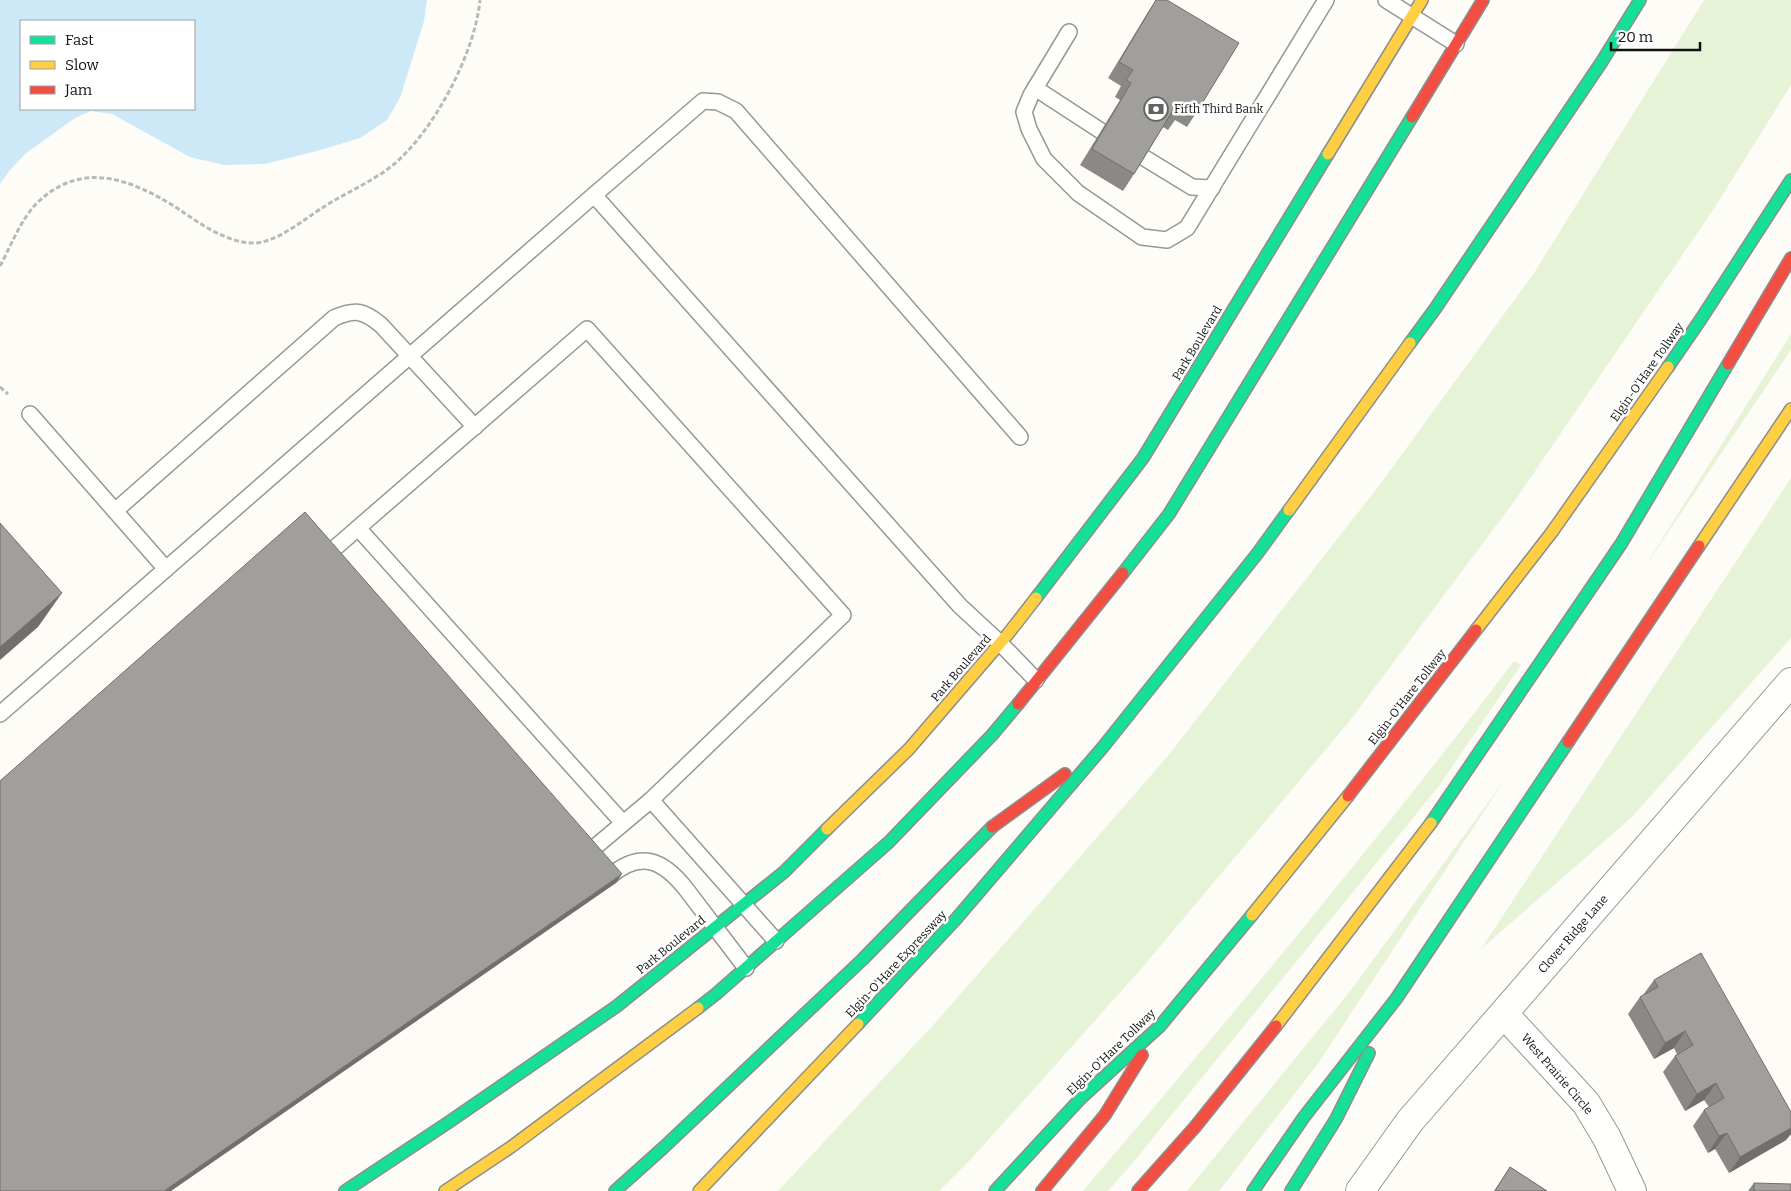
<svg xmlns="http://www.w3.org/2000/svg" width="1791" height="1191" font-family="Bitter,serif">
<style>
.green{fill:#e7f3d7}
.water{fill:#cde8f7;fill-rule:evenodd}
.lines{fill:none;stroke-linecap:round;stroke-linejoin:round}
.lane-casing{stroke:#979795;stroke-width:18}
.street-casing{stroke:#979795;stroke-width:30}
.fast-casing{stroke:#8e8d8b;stroke-width:14}
.slow-casing{stroke:#8e8d8b;stroke-width:14}
.jam-casing{stroke:#8e8d8b;stroke-width:14}
.path{stroke:#b9b9b8;stroke-width:3;stroke-dasharray:5 2.5;stroke-linecap:butt}
.lane{stroke:#fffffe;stroke-width:15}
.street{stroke:#fffffe;stroke-width:28}
.fast{stroke:#16e098;stroke-width:11}
.slow{stroke:#ffcf43;stroke-width:11}
.jam{stroke:#f24e42;stroke-width:11}
.wall{fill:#8a8986}
.shaded-wall{fill:#716f6d}
.building{fill:#a19f9c;stroke:#716f6d}
.labels{text-anchor:middle;stroke-width:5;stroke-linejoin:round;paint-order:stroke}
.poi-label{font-size:12px;fill:#111;stroke:#fff;text-anchor:start}
.street-label{font-size:12px;fill:#111;stroke:#fff}
</style>
<rect width="100%" height="100%" fill="#fdfcf7"/>
<g class="green">
<path d="M1704,0H1791V85L1713,210L1516,499L1348,723L1141,969L973,1157L939,1191H778L936,1022L1167,757L1381,483L1534,273Z"/>
<path d="M1791,334V350L1642,571Z"/>
<path d="M1791,478V638L1632,817L1481,949Z"/>
<path d="M1514,661L1521,665L1439,786L1135,1160L1108,1191H1083C1231,1017 1377,842 1514,661Z"/>
<path d="M1506,778L1317,1065L1219,1191H1187L1351,990Z"/>
</g>
<path class="water" d="M0,0H427L424,21L400,98L387,120L360,138L317,151L265,164L224,165L190,157L112,114L91,111L75,118L25,154L10,170L0,184ZM21,21H194V109H21Z"/>
<g class="lines">
<g class="lane-casing">
<g id="lane">
<path d="M1386,0L1456,44"/>
<path d="M1069,32L1031,95L1024,112L1029,129L1044,159L1078,193L1142,237L1167,240L1187,228L1326,0"/>
<path d="M1035,88L1101,131"/>
<path d="M1143,157L1192,187L1212,188"/>
<path d="M594,195L703,101L718,102L736,111L1020,437"/>
<path d="M30,414L166,569"/>
<path d="M115,511L334,318C355,309 363,310 381,325L475,427"/>
<path d="M358,528L623,823"/>
<path d="M328,554L587,329L843,615L651,800"/>
<path d="M0,714L594,195L960,606L1000,643L1036,680"/>
<path d="M589,852L651,800L776,941"/>
<path d="M610,876C641,850 663,860 686,889L746,968"/>
</g>
</g>
<g class="street-casing">
<g id="street">
<path d="M1504,1014L1586,1103L1607,1138L1632,1191"/>
<path d="M1360,1191L1410,1121L1791,682"/>
</g>
</g>
<g class="fast-casing">
<g id="fast">
<path d="M1410,343L1435,309L1601,63L1640,0"/>
<path d="M1668,367L1701,319L1791,180"/>
<path d="M1123,573L1169,514L1412,117"/>
<path d="M1036,598L1143,458L1328,154"/>
<path d="M1431,823L1621,544L1728,364"/>
<path d="M698,1008L716,994L889,842L992,735L1018,704"/>
<path d="M858,1024L956,919L1103,747L1257,554L1289,510"/>
<path d="M345,1191L449,1122L617,1006L784,872L827,829"/>
<path d="M615,1191L663,1148L863,959L992,827"/>
<path d="M995,1191L1081,1098L1160,1026L1252,915"/>
<path d="M1253,1191L1304,1117L1396,999L1568,742"/>
<path d="M1291,1191L1336,1119L1369,1053"/>
</g>
</g>
<g class="slow-casing">
<g id="slow">
<path d="M1328,154L1422,0"/>
<path d="M1289,510L1410,343"/>
<path d="M1699,546L1791,409"/>
<path d="M1476,630L1552,532L1668,367"/>
<path d="M827,829L909,749L1008,634L1036,598"/>
<path d="M1252,915L1348,796"/>
<path d="M1276,1026L1431,823"/>
<path d="M445,1191L511,1147L698,1008"/>
<path d="M699,1191L858,1024"/>
</g>
</g>
<g class="jam-casing">
<g id="jam">
<path d="M1412,117L1483,0"/>
<path d="M1728,364L1791,258"/>
<path d="M1018,704L1123,573"/>
<path d="M1568,742L1699,546"/>
<path d="M1348,796L1476,630"/>
<path d="M992,827L1065,774"/>
<path d="M1042,1191L1105,1115L1142,1055"/>
<path d="M1138,1191L1195,1127L1276,1026"/>
</g>
</g>
<g class="path">
<path d="M0,266C11,246 20,221 36,204C81,159 131,179 177,208C199,223 225,242 252,243C275,244 303,220 322,208C345,193 372,182 393,165C434,131 475,53 480,0"/>
<path d="M0,387L8,394"/>
</g>
<use href="#lane" class="lane"/>
<use href="#street" class="street"/>
<use href="#fast" class="fast"/>
<use href="#slow" class="slow"/>
<use href="#jam" class="jam"/>
</g>
<g class="wall">
<path d="M1156,0H1167L1198,110L1187,127L1175,120L1168,130L1163,127L1134,174L1123,191L1080,165L1120,100L1115,97L1121,86L1108,78L1148,12Z"/>
<path d="M1654,980L1791,1112V1134L1786,1140L1729,1173L1715,1149L1708,1153L1693,1126L1704,1110L1709,1107L1704,1100L1685,1111L1663,1072L1675,1056L1677,1054L1674,1048L1654,1059L1628,1014L1640,997L1643,995Z"/>
<path d="M1510,1167L1547,1191H1494Z"/>
<path d="M1754,1183L1791,1191H1748Z"/>
</g>
<g class="shaded-wall">
<path d="M62,593L38,627L0,660V647Z"/>
<path d="M622,874L616,883L171,1191H164Z"/>
<path d="M1685,1031L1674,1048L1654,1059L1665,1043Z"/>
<path d="M1716,1083L1704,1100L1685,1111L1697,1094Z"/>
<path d="M1791,1128V1134L1786,1140L1729,1173L1740,1157Z"/>
<path d="M1727,1133L1715,1149L1708,1153L1719,1136Z"/>
</g>
<g class="building">
<path d="M1156,0H1167L1239,43L1198,110L1186,103L1179,113L1173,110L1134,174L1092,149L1131,83L1126,80L1133,70L1119,62Z"/>
<path d="M305,512L622,874L164,1191H0V781Z"/>
<path d="M0,523L62,593L0,647Z"/>
<path d="M1701,953L1791,1112V1128L1740,1157L1727,1133L1719,1136L1704,1110L1724,1098L1716,1083L1697,1094L1675,1056L1693,1045L1685,1031L1665,1043L1640,997L1658,987L1654,980Z"/>
<path d="M1510,1167L1547,1191H1495Z"/>
<path d="M1754,1183L1791,1184V1191H1754Z"/>
</g>
<defs>
<g id="bank-ring" transform="scale(1.25)"><circle r="9.5" fill="#fff" stroke="#646362" stroke-width="1.5"/><path d="M-6-4H6V4H-6ZM0-2.3a2.3 2.3 0 1 0 0 4.6a2.3 2.3 0 1 0 0-4.6Z" fill="#646362"/></g>
</defs>
<g fill-rule="evenodd">
<use href="#bank-ring" x="1156" y="109"/>
</g>
<g class="labels">
<g class="poi-label">
<text x="1174" y="113">Fifth Third Bank</text>
</g>
<g class="street-label">
<text transform="translate(1197 343) rotate(-59)" y="4">Park Boulevard</text>
<text transform="translate(1647 372) rotate(-55)" y="4">Elgin-O'Hare Tollway</text>
<text transform="translate(961 668) rotate(-49)" y="4">Park Boulevard</text>
<text transform="translate(1407 697) rotate(-52)" y="4">Elgin-O'Hare Tollway</text>
<text transform="translate(1573 934) rotate(-49)" y="4">Clover Ridge Lane</text>
<text transform="translate(671 945) rotate(-39)" y="4">Park Boulevard</text>
<text transform="translate(896 964) rotate(-47)" y="4">Elgin-O'Hare Expressway</text>
<text transform="translate(1111 1052) rotate(-44)" y="4">Elgin-O'Hare Tollway</text>
<text transform="translate(1557 1074) rotate(49)" y="4">West Prairie Circle</text>
</g>
</g>
<rect x="20" y="20" width="175" height="90" fill="#ffffff" stroke="#a0a0a0"/>
<rect x="30" y="36" width="25" height="8" fill="#16e098" stroke="#a0a0a0"/>
<text x="65" y="45" font-size="15" fill="#111111">Fast</text>
<rect x="30" y="61" width="25" height="8" fill="#ffcf43" stroke="#a0a0a0"/>
<text x="65" y="70" font-size="15" fill="#111111">Slow</text>
<rect x="30" y="86" width="25" height="8" fill="#f24e42" stroke="#a0a0a0"/>
<text x="65" y="95" font-size="15" fill="#111111">Jam</text>
<path d="M1611 42v8h89v-8" fill="none" stroke="#111111" stroke-width="2.5"/>
<text x="1618" y="42" font-size="15" fill="#111111" stroke="#ffffff" stroke-width="4" paint-order="stroke">20 m</text>
</svg>
